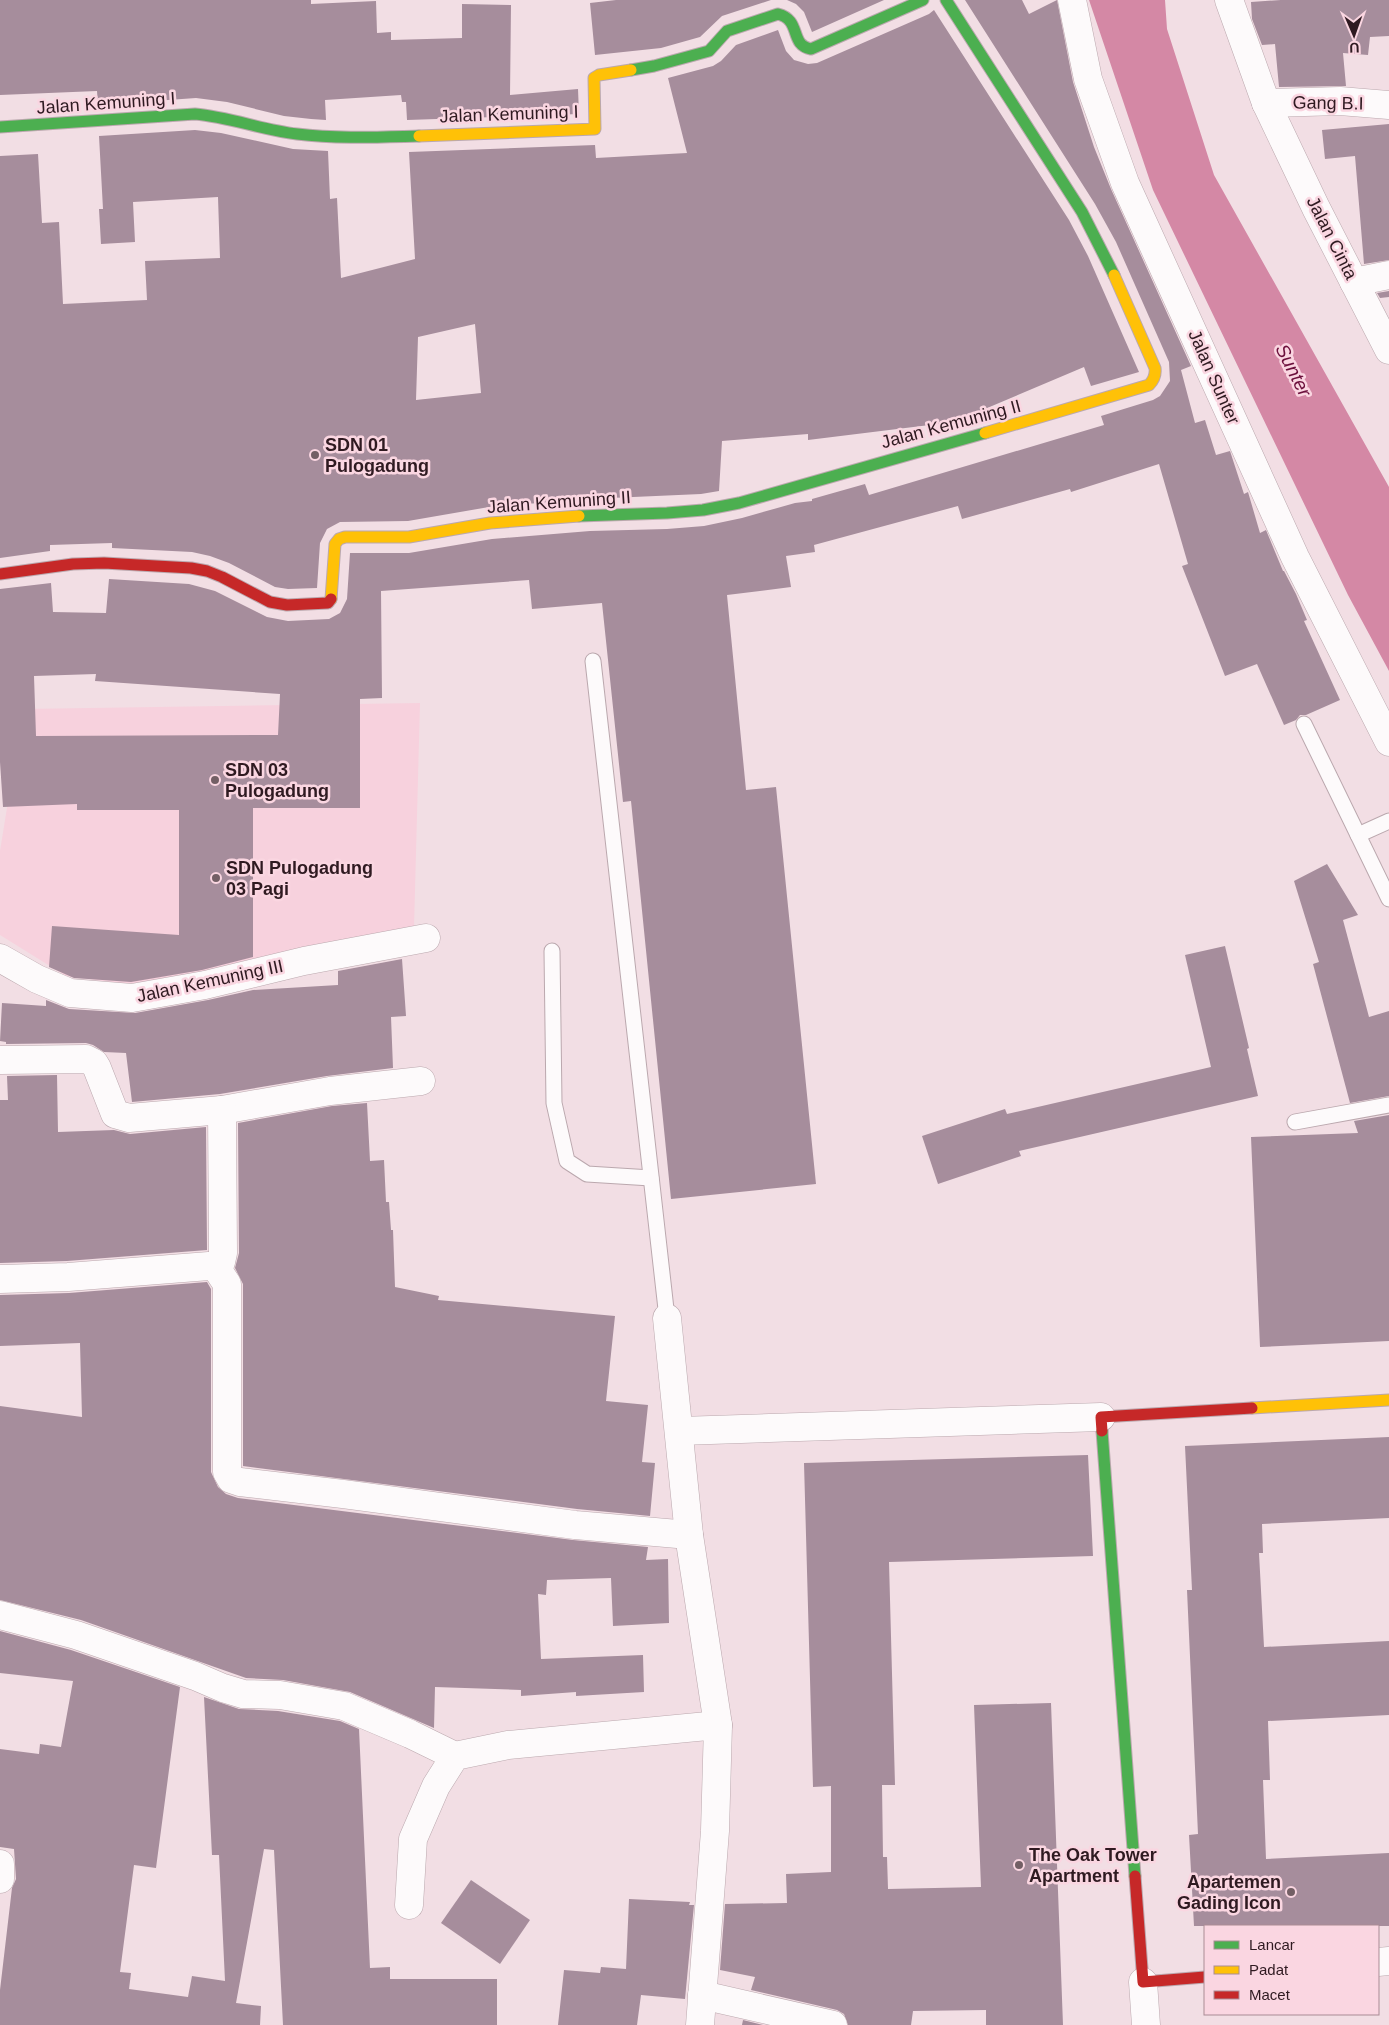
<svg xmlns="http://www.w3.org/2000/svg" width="1389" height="2025" font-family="Helvetica,sans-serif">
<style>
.built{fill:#f7d1dd}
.water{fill:#d488a5}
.building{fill:#a68d9c;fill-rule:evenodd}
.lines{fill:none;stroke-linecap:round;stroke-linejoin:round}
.lane-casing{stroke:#bba8ae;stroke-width:17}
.street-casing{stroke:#bba8ae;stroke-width:29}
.fast-casing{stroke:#bba8ae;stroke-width:13}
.slow-casing{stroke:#bba8ae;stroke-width:13}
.jam-casing{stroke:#bba8ae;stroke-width:13}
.lane{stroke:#fdfafb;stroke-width:15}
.street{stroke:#fdfafb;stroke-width:28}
.fast{stroke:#4caf50;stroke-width:11}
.slow{stroke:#ffc107;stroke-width:11}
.jam{stroke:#c62828;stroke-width:11}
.poi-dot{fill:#735f65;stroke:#fad6e1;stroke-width:2}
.labels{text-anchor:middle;stroke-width:5;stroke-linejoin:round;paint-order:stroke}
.street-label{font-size:18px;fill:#2f1a21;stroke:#fad6e1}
.poi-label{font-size:18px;font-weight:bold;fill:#2f1a21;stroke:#fad6e1;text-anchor:start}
.water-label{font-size:19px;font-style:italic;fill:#6c0f3c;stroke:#fad6e1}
</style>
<rect width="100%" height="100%" fill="#f2dee4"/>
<path class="built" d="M420,703L414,928L141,986L66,976L0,935V851L23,709Z"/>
<path class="water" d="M1089,0H1165L1167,29L1214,175L1389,487V671L1348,595L1153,190Z"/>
<g class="building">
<path d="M0,0H311V4L376,1L377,33L391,32V40L462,38V4L511,5L510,95L578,89L579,114L407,120L406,102H402L401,95L325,100L326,120L311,119L284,116L227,102L196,98L98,105L97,91L0,95Z"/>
<path d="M616,0H771L722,16L700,37L661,48L595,55L590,3Z"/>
<path d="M787,0H884L812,32L804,12L796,4Z"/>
<path d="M965,0H1022L1029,14L1057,0L1073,82L1094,147L1111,189L1191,366L1181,370L1195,423L1205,420L1216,455L1230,451L1244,494L1248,492L1260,533L1266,530L1283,571H1284L1296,594L1307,620L1304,621L1340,700L1306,715H1300L1296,720L1284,725L1257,664L1225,676L1182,566L1188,564L1159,464L1071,492L1070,489L962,519L958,506L814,545L815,552L786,556L791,587L727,595L746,790L776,787L816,1184L671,1199L631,801L623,802L602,603L532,609L529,580L381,591L382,698L360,699V808H253V957L202,970L131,982L74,978L49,967L52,926L179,935V810H77V804L3,807L0,762V589L51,583L53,612L106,613L109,579L189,584L215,591L267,617L288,621L329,619L340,613L347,599L350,553H409L492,539L590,531L667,529L704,526L742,518L795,503L812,501V499L865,484L869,495L1104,425L1101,416L1153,400L1160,396L1170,381L1169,362L1116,242L1095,204ZM96,674L95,681L280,694L278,735L36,736L34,676Z"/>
<path d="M1281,0H1389V36L1370,37L1368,55L1343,53L1346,86L1279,87L1275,44L1262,45L1252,19L1251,2Z"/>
<path d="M934,10L1069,220L1088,256L1139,372L1091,386L1084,367L954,422L808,440V434L722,441L719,491L701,494L588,499L489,507L408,521L340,522L327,529L320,543L317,588L288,589L275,587L229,563L210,556L192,552L112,548V543L50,545V551L0,558V156L38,154L42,223L59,222L63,304L147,300L145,261L220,258L218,197L133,202L135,242L101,244L99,209H103L99,136L195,130L221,133L293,149L328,151L330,199L337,198L341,278L415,259L409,152L595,145L596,158L687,153L668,78L713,66L721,61L736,45L778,30L786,51L794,60L808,64L817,63L929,14ZM475,324L481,393L416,400L418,337Z"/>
<path d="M1389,124V260L1364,264L1355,156L1325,159L1322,130Z"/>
<path d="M1389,291V297L1380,298L1377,293Z"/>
<path d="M1327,864L1358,915L1343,920L1369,1017L1389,1011V1096L1350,1103L1313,964L1319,962L1294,881Z"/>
<path d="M1225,946L1249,1048L1247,1049L1258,1096L1019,1151L1021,1156L938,1184L922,1136L1005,1109L1007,1114L1211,1067L1185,955Z"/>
<path d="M402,959L406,1016L391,1017L393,1068L327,1076L220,1094L132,1102L126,1053L104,1052L93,1045L86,1043L6,1044V1042L0,1041L2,1003L46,1006V1000L69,1009L135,1013L208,1000L253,990L338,985V971Z"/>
<path d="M57,1075L58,1132L114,1130L130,1134L206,1127L207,1250L67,1261L0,1263V1100H8L7,1076Z"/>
<path d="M367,1103L370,1161L384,1160L386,1202H389L391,1230H393L395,1287L439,1296L438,1300L615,1316L606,1401L648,1405L642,1462L655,1463L650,1516L577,1509L243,1466V1284L235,1268L239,1253L238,1123L332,1106Z"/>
<path d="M1389,1115V1341L1260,1347L1251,1137L1358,1133L1354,1121Z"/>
<path d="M207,1282L211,1289V1472L218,1487L226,1494L238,1498L573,1540L648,1547L646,1560L668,1559L669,1623L613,1626L611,1578L547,1580L546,1595L538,1594L541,1659L643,1655L644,1692L576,1696V1692L521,1696V1690L435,1687L434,1728L350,1692L283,1680L246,1678L81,1620L0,1600V1406L82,1417L80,1343L0,1346V1295L69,1293Z"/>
<path d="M1389,1437V1518L1262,1524L1263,1553H1259L1264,1647L1389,1641V1715L1268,1721L1270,1780H1263L1266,1859L1389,1853V1926H1194L1189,1835L1198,1834L1187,1590H1192L1185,1446Z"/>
<path d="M1088,1455L1093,1556L889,1562L895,1785H882L883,1857H887L888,1889L981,1887L974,1705L1051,1703L1063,2025H986V2010L913,2011L911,2025H848L844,2014L837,2010L751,1990L755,1977L720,1970L725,1904L787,1903L786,1874L831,1872V1786L813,1787L804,1463Z"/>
<path d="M0,1631L71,1650L180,1687L156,1868L134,1865L120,1972L131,1973L129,1989L188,1997L192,1976L225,1981L219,1855H212L204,1697L239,1709L278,1711L340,1721L359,1729L370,1968L390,1967V1979H497V2025H283L274,1850L264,1849L236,2003L261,2006L260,2025H0V1990L12,1888L16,1879L14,1849L0,1847V1749L39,1754L40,1744L61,1747L73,1681L0,1673Z"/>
<path d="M471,1880L530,1920L500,1964L441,1923Z"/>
<path d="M629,1899L690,1902L689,1905H694L685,1999L641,1995L637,2025H558L564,1970L600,1973L601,1967L626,1969Z"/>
<path d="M743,2020L763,2025H742Z"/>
</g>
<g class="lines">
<g class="lane-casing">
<g id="lane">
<path d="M593,661L667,1318"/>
<path d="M1304,724L1358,835"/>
<path d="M1389,821L1358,835L1389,899"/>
<path d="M552,951L554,1103L567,1161L587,1174L651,1178"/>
<path d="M1295,1122L1389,1105"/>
</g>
</g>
<g class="street-casing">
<g id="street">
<path d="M1072,0L1088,79L1125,183L1295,557L1389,742"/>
<path d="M1229,0L1266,103L1316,208L1389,350"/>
<path d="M1266,103L1340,101L1389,105"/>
<path d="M1354,282L1389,275"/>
<path d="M0,958L37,979L70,993L132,998L205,985L304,961L426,938"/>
<path d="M0,1060L86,1059L94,1063L97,1068L115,1114L129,1118L222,1110L330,1091L421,1081"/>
<path d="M217,1269L221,1262L223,1253L222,1110"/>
<path d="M0,1279L68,1277L209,1266L217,1269L227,1284V1472L231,1479L240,1482L343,1494L575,1525L689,1535"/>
<path d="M667,1318L689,1535L718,1725L715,1831L700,2025"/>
<path d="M680,1431L1101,1417"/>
<path d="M0,1615L76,1635L195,1676L223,1688L243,1694L280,1695L344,1706L410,1734L455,1756"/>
<path d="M0,1864V1879"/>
<path d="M409,1905L413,1839L436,1786L455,1756L508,1745L718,1725"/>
<path d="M1378,1962L1389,1961"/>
<path d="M1143,1982L1146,2025"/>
<path d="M702,1995L833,2025"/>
</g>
</g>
<g class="fast-casing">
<g id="fast">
<path d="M946,0L1082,212L1114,275"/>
<path d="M631,70L654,66L709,51L727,31L778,14C802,20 789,45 811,49L923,0"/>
<path d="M0,127L195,114C230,117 262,130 297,134C337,139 379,137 419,136"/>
<path d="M579,516L667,513L703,510L739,503L985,433"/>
<path d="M1102,1431L1135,1876"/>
</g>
</g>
<g class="slow-casing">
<g id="slow">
<path d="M419,136L595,129L594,78L599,75L631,70"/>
<path d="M985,433L1149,385C1154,380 1156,375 1155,368L1114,275"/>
<path d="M331,599L335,544L339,539L345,537H409L490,523L579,516"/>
<path d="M1252,1408L1389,1400"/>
</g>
</g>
<g class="jam-casing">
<g id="jam">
<path d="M0,574L73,564L104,563L191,568L207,571L222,577L270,602L287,605L328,603L331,599"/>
<path d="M1102,1431L1101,1417L1252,1408"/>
<path d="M1135,1876L1143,1982L1205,1977"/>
</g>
</g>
<use href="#lane" class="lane"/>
<use href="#street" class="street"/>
<use href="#fast" class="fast"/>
<use href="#slow" class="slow"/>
<use href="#jam" class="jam"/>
</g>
<g class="poi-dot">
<circle cx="315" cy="455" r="5"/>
<circle cx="215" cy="780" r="5"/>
<circle cx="216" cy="878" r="5"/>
<circle cx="1019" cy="1865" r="5"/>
<circle cx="1291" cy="1892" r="5"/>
</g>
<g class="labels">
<g class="street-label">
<text transform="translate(106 103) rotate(-4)" y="6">Jalan Kemuning I</text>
<text transform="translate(1328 103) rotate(1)" y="6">Gang B.I</text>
<text transform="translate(509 114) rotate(-2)" y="6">Jalan Kemuning I</text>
<text transform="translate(1332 238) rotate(63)" y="6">Jalan Cinta</text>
<text transform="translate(1214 377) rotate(66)" y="6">Jalan Sunter</text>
<text transform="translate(951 424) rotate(-15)" y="6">Jalan Kemuning II</text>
<text transform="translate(559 502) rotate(-4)" y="6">Jalan Kemuning II</text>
<text transform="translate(210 981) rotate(-12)" y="6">Jalan Kemuning III</text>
</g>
<g class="poi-label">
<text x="325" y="451">SDN 01<tspan x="325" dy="21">Pulogadung</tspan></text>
<text x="225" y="776">SDN 03<tspan x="225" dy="21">Pulogadung</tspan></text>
<text x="226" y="874">SDN Pulogadung<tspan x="226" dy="21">03 Pagi</tspan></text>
<text x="1029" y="1861">The Oak Tower<tspan x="1029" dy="21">Apartment</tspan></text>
<text x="1281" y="1888" text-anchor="end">Apartemen<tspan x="1281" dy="21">Gading Icon</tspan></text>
</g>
<g class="water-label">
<text transform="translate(1294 370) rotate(63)" y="7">Sunter</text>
</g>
</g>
<rect x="1204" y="1925" width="175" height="90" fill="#fad6e1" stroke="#a98b94"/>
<rect x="1214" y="1941" width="25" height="8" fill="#4caf50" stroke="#a98b94"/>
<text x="1249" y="1950" font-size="15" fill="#2f1a21">Lancar</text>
<rect x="1214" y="1966" width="25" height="8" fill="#ffc107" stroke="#a98b94"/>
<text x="1249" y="1975" font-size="15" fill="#2f1a21">Padat</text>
<rect x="1214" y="1991" width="25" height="8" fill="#c62828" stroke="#a98b94"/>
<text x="1249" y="2000" font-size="15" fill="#2f1a21">Macet</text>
<g transform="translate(1354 35) rotate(178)" stroke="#fad6e1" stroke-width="4" paint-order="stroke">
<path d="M0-4L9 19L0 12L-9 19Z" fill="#2f1a21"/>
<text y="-8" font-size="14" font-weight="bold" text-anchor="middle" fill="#2f1a21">U</text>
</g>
</svg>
